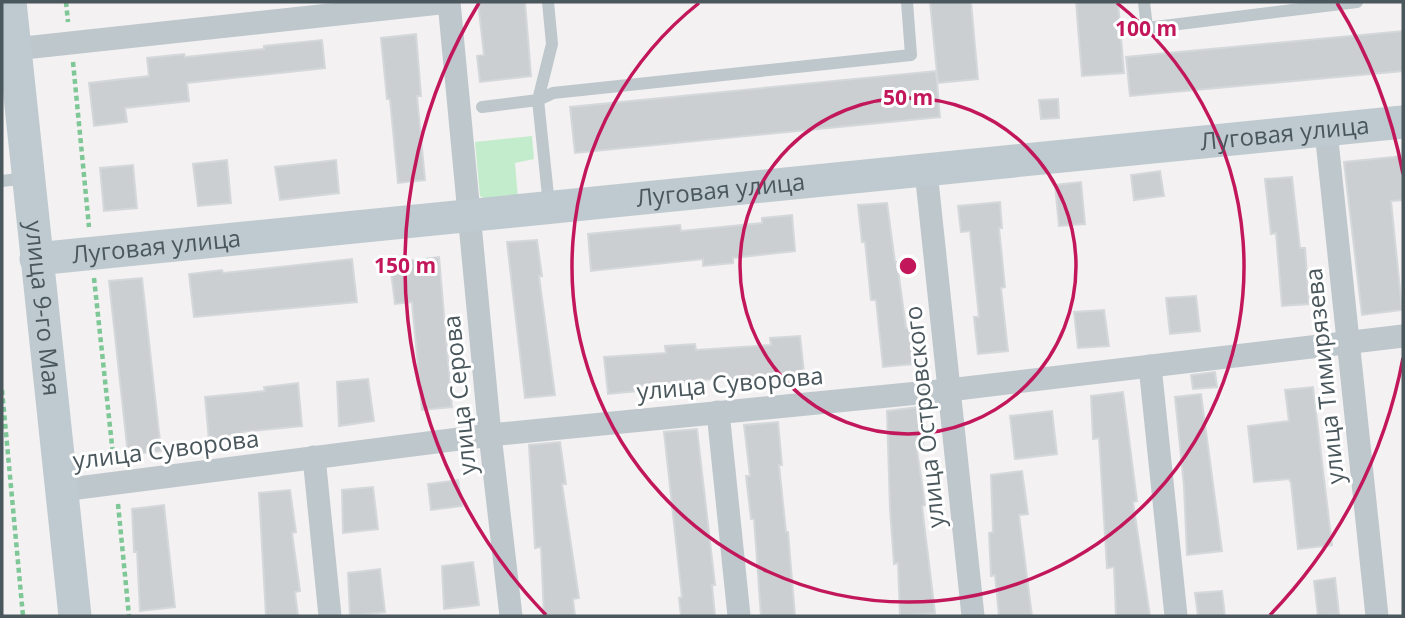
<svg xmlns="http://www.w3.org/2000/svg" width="1405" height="618" font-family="'Open Sans',sans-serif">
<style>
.green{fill:#c3eccc}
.building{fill:#cbcfd2;stroke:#d5d8db;stroke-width:2}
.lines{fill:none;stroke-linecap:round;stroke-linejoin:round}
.path{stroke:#7ec797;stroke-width:4.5;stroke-dasharray:5 3.5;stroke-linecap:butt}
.lane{stroke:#bec7cc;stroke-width:12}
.street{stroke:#bec7cc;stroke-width:23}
.secondary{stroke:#becad0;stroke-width:33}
.ring{fill:none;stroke:#c2185b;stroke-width:3.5}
.labels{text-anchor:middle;stroke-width:6;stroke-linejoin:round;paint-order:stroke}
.street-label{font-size:24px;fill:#4a575c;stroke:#fff}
.centre{fill:#c2185b;stroke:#fff;stroke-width:3.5}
.ring-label{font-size:21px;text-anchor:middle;font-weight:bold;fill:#c2185b;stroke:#fff;stroke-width:6;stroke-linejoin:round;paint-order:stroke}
</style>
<rect width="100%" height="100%" fill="#f3f1f1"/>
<path class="green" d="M532,136L534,159L515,163L518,199L491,202L480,196L475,142Z"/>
<g class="building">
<path d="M478,2H525L531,76L480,82L477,56L484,55Z"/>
<path d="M930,2H971L978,79L938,83Z"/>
<path d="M1076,2H1118L1124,73L1082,76Z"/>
<path d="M1403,31V71L1130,96L1126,57Z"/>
<path d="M416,34L421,96H417L425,180L398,183L390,99H387L381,38Z"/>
<path d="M322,40L325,68L187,83L189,101L125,108L127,122L94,126L89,83L149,76L147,58L184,54L185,57L264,49V46Z"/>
<path d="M936,71L940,117L575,153L570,107Z"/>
<path d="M1058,99L1059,118L1041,119L1039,100Z"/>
<path d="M1403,156V200L1391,201L1402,310L1362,315L1344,162Z"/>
<path d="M227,160L231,203L198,206L193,164Z"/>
<path d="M336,160L339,193L280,200L275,167Z"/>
<path d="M133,165L137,208L104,211L100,168Z"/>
<path d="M1160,171L1164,196L1134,200L1131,175Z"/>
<path d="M1292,177L1300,248H1305L1309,304L1282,306L1276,233L1271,234L1265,179Z"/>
<path d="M1081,182L1085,224L1059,226L1055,185Z"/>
<path d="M1000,202L1002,228H999L1005,287L1001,288L1008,351L978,354L974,317H979L970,231L961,232L958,206Z"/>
<path d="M887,203L895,262H897L906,328H909L913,364L883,367L876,300H871L865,242H862L858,205Z"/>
<path d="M792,215L795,251L733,258V263L703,266V259L591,271L588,234L680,225L681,231L762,223V218Z"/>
<path d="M537,240L542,276H539L555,395L525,398L507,242Z"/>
<path d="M439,257L452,407L422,410L412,302L395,304L390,263Z"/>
<path d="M352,259L357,302L194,317L189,274L222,270L223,273Z"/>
<path d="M142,278L161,451L128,455L109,281Z"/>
<path d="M1196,296L1200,331L1170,334L1166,298Z"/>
<path d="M1104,310L1109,346L1078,348L1074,312Z"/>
<path d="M800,336L804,372L758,376V381L728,384L727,378L637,386L638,391L608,394L604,357L666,353L665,346L695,344L696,350L771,345L770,338Z"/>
<path d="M1215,372L1217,387L1193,389L1191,375Z"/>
<path d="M368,379L374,421L339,426L337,382Z"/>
<path d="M298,383L302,426L242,432L243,437L209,440L205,397L265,391L264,387Z"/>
<path d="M1313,387L1332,545L1298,549L1291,483L1289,479L1254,482L1248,426L1289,421L1285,390Z"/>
<path d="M1123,392L1137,501L1133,502L1150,616H1116L1114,567L1107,568L1099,438L1093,439L1091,396Z"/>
<path d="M1201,394L1222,551L1187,555L1184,486L1175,397Z"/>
<path d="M918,407L924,450H917L925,505L922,506L935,613L900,616L898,563L894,564L890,509L887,411Z"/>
<path d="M1052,411L1057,454L1015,459L1010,416Z"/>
<path d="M778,422L782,465H779L786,532H788L795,616H761L754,519H751L746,476H750L744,425Z"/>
<path d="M697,429L715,585H712L715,616H681L679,598L682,597L664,432Z"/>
<path d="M560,442L566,484H562L579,598L573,599L575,616H544L541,547L535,548L529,445Z"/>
<path d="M1022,471L1028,514L1019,515L1032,616H999L995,575L991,576L989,533L993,532L991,475Z"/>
<path d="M458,480L462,506L431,510L428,484Z"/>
<path d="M373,487L378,529L343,533L342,490Z"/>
<path d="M290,490L296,532L292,533L300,591L295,592L298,616H266L259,493Z"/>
<path d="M164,505L175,607L140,611L137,552H134L132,509Z"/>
<path d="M473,562L479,605L444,609L442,566Z"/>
<path d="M380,569L385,612L350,616L348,573Z"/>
<path d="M1335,578L1339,614L1318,616L1314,581Z"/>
<path d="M1222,591L1225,616H1198L1195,593Z"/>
</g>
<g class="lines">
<g class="path">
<path d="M66,2L68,22"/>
<path d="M73,62L89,227"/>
<path d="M94,278L114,464"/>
<path d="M2,390L23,616"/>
<path d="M118,504L129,616"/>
</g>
<g class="lane">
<path d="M1144,2L1147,28L1357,2"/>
<path d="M482,107L538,100L552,44L548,2"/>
<path d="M2,181L26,178"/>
<path d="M549,205L538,100L553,93L911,55L907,2"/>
</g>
<g class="street">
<path d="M449,2L490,435L511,616"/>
<path d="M15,49L449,2"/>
<path d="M1326,131L1377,616"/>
<path d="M926,171L973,616"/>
<path d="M1150,366L1176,616"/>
<path d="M718,412L739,616"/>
<path d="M314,457L330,616"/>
<path d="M62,490L490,435L949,390L1403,336"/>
</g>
<g class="secondary">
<path id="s1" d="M10,2L75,616"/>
<path id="s2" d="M36,259L1403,122"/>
</g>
</g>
<g class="ring">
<circle cx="908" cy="266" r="168"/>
<path d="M1117 3A336 336 0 1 1 699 3"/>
<path d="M1403 358A503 503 0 0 1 1270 615M546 615A503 503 0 0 1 479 3M1337 3A503 503 0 0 1 1403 174"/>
</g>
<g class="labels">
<g class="street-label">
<text dy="8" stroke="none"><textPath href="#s2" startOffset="1255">Луговая улица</textPath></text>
<text dy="8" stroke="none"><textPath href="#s2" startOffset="688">Луговая улица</textPath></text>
<text dy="8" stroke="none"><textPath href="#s2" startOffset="121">Луговая улица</textPath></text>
<text dy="8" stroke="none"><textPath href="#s1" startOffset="308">улица 9-го Мая</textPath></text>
<text transform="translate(1325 376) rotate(-96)" y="8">улица Тимирязева</text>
<text transform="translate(730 384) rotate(-5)" y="8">улица Суворова</text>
<text transform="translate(460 395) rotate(-96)" y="8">улица Серова</text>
<text transform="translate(925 417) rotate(-96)" y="8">улица Островского</text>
<text transform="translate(166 450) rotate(-7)" y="8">улица Суворова</text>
</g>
</g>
<circle cx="908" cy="266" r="10" class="centre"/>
<g class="ring-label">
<text x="1146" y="36">100 m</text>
<text x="908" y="105">50 m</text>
<text x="405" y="273">150 m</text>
</g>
<rect width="1405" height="618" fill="none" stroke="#4a575c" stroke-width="7"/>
</svg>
